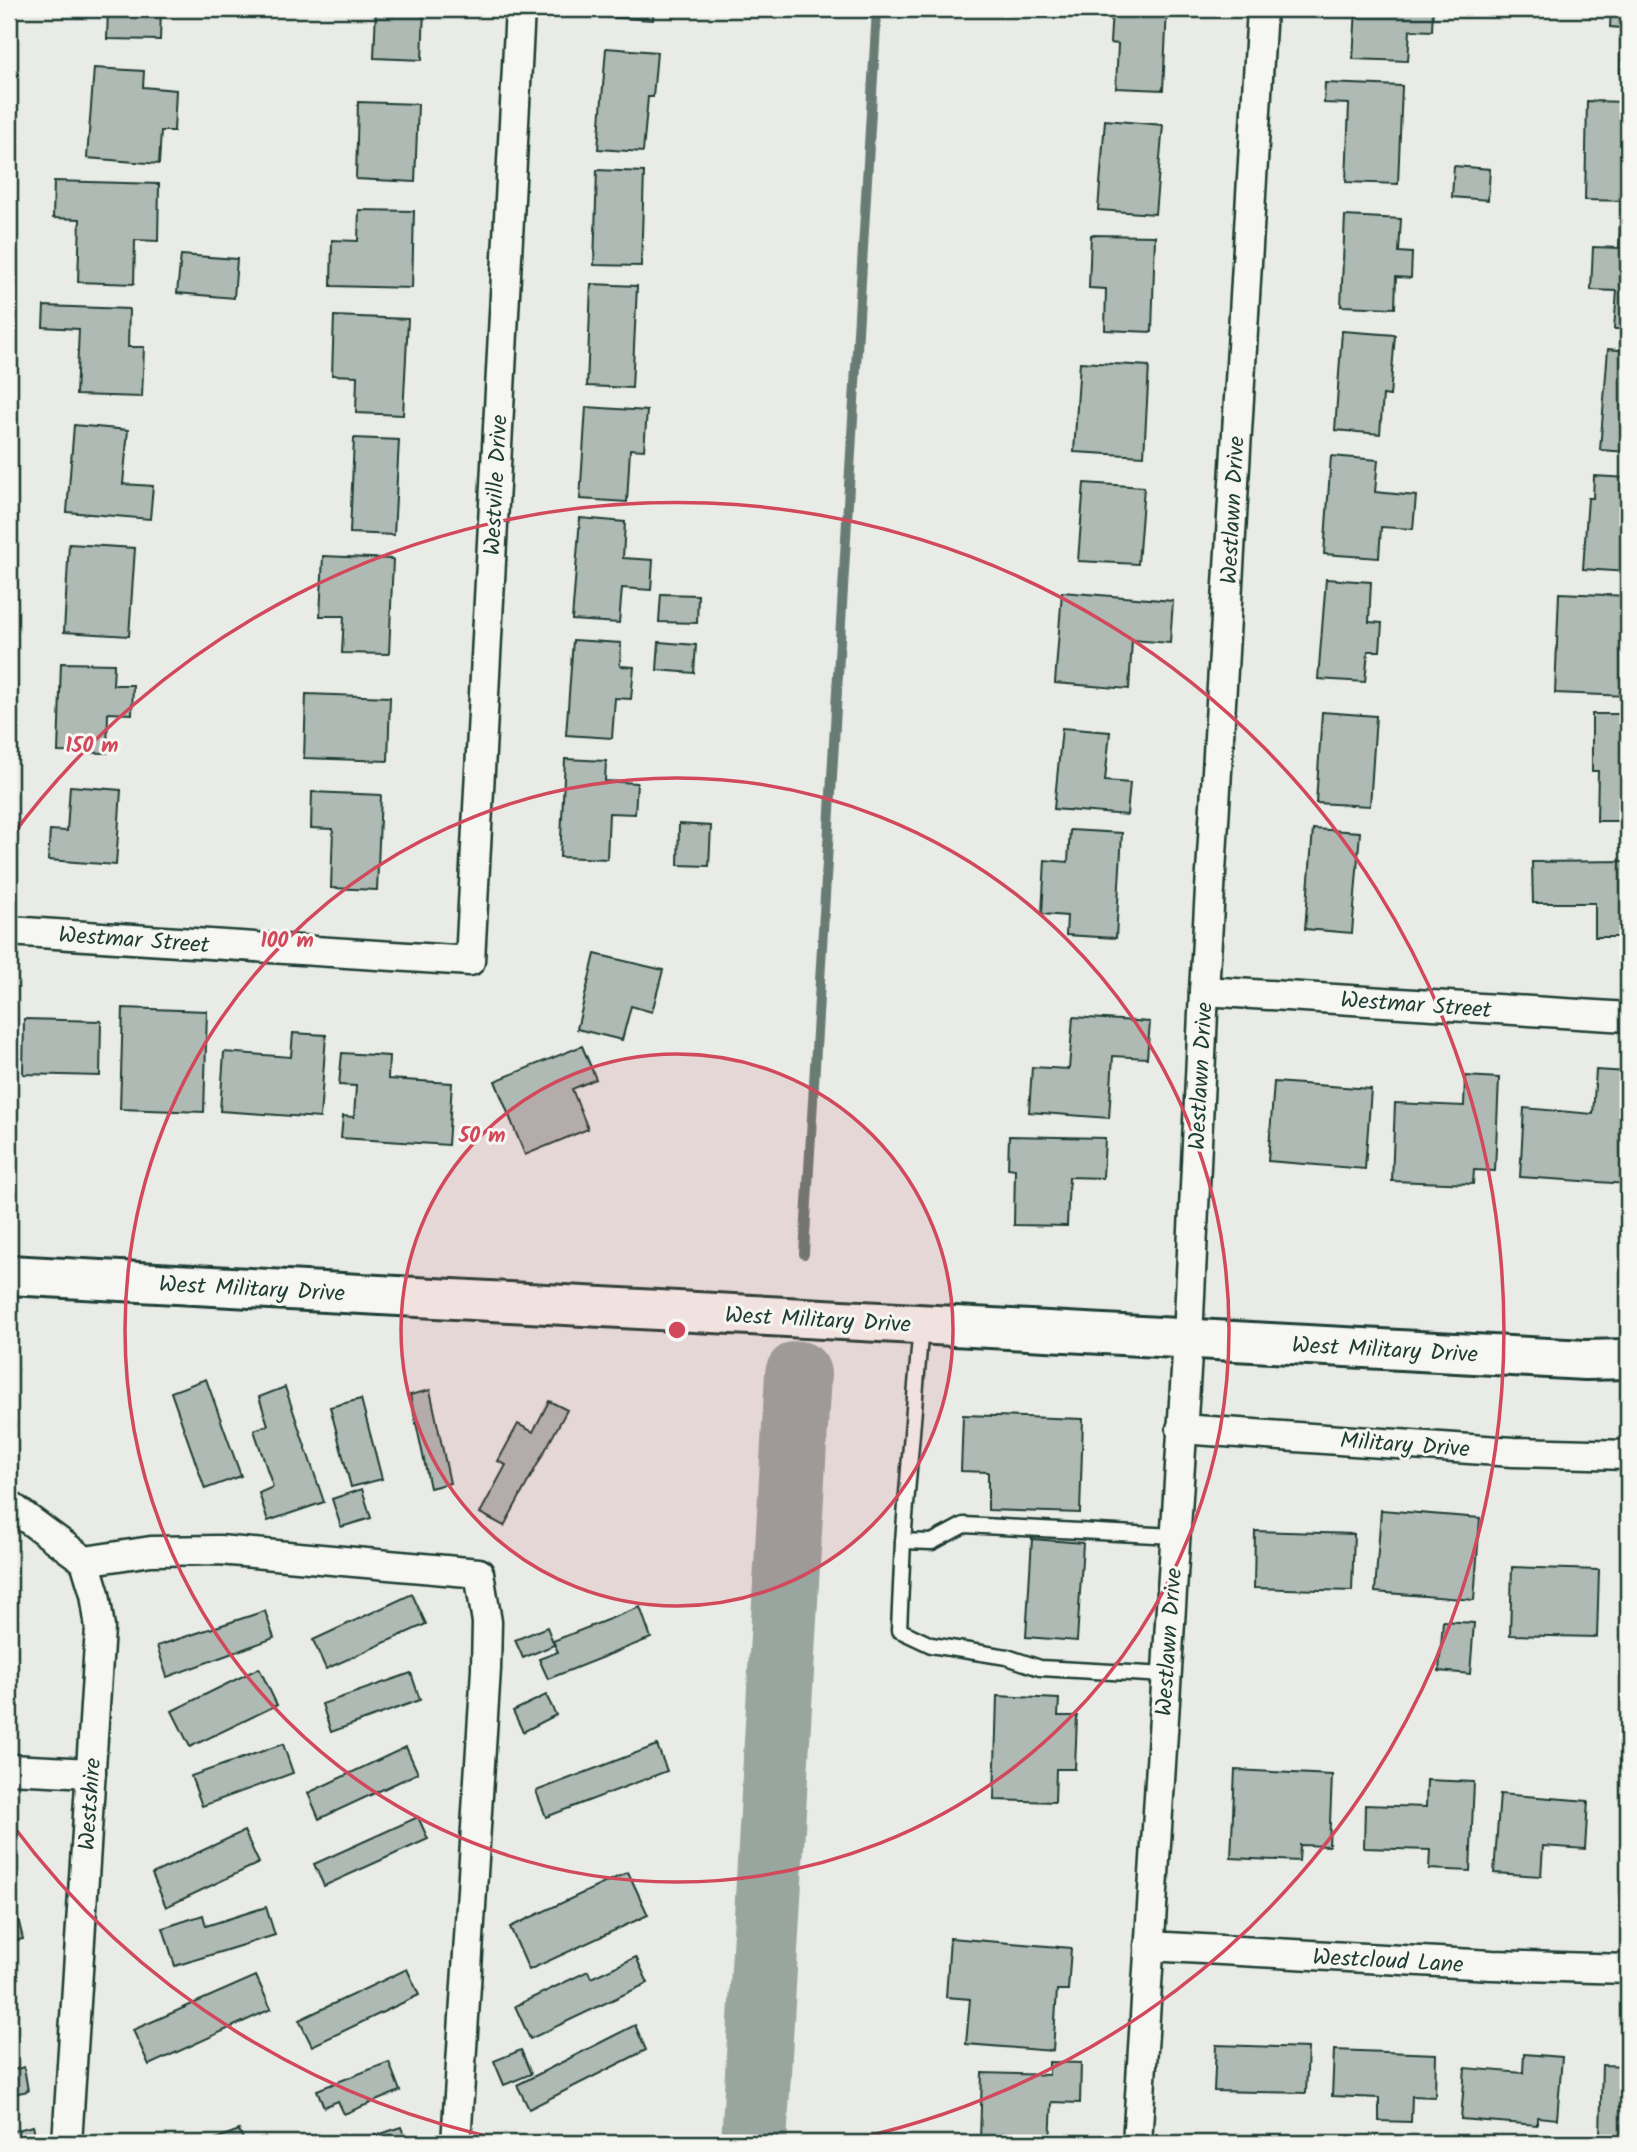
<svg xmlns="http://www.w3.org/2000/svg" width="1637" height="2152" font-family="Kalam,sans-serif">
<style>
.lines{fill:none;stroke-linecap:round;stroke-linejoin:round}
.stream{stroke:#687c75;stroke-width:10}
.river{stroke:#99a6a0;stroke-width:66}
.building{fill:#b0bab5;stroke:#1f3d34;stroke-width:2}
.service-casing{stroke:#1f3d34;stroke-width:19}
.minor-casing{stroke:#1f3d34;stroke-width:33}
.secondary-casing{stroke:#1f3d34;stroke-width:44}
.service{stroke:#f6f6f2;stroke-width:14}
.minor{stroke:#f6f6f2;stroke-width:28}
.secondary{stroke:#f6f6f2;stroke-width:38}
.ring{fill:none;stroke:#d1495b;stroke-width:3.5}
.labels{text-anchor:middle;stroke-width:6;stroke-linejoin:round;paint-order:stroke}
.street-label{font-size:23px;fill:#1f3d34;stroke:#f6f6f2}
.centre{fill:#d1495b;stroke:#f6f6f2;stroke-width:3.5}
.ring-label{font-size:21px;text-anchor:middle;font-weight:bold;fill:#d1495b;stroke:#f6f6f2;stroke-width:6;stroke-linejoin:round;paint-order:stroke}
</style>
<rect width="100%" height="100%" fill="#e9ebe7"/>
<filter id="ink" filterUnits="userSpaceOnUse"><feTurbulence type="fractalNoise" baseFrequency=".0143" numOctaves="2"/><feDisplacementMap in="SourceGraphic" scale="14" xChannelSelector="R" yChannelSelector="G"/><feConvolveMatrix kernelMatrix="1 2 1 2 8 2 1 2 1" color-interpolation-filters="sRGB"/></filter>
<g filter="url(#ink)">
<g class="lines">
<path class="stream" d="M804,1254L877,9"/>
<path class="river" d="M754,2143L798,1374"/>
</g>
<g class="building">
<path d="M108,9H161L160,40L107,39Z"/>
<path d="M376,9H424L422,60L374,58Z"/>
<path d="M606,9H654L653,20L605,17Z"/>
<path d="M1112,9H1167L1163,90L1116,88L1118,44L1110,43Z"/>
<path d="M1356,9H1433L1432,31L1410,30L1408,61L1353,59Z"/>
<path d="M1611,9H1628V74H1620L1621,28L1610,27Z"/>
<path d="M606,48L657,52L653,97H648L643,152L598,149Z"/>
<path d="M94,68L144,71L143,87L176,90L174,131H161L159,164L87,158Z"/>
<path d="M1325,83L1402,86L1398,184L1346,182L1349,104L1324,103Z"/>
<path d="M1587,101L1628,102V201L1585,200Z"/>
<path d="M358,102L418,104L415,182L356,179Z"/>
<path d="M1105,120L1163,125L1155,214L1098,210Z"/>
<path d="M1454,166L1490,169L1488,200L1452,197Z"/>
<path d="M597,170L644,172L641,266L594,265Z"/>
<path d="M54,181L159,184L158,241L135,240L134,284L78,282L80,219L53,218Z"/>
<path d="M359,210L414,211L412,288L331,286L332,240L358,241Z"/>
<path d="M1345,216L1401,219L1399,252L1412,253L1411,278L1396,277L1395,308L1341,306Z"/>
<path d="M1620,222L1628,223V329H1614L1617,291L1591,290L1593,247L1619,248Z"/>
<path d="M1091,235L1155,236L1152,332L1105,330L1106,289L1089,288Z"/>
<path d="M181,255L237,259L234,298L177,293Z"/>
<path d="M591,284L637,286L632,388L587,386Z"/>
<path d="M44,306L129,309L128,347H144L142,397L76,395L79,329L43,327Z"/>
<path d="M334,316L408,319L403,415L356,413L357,376L332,375Z"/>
<path d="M1342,331L1395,335L1390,396L1383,395L1380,434L1335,430Z"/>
<path d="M1608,349L1628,351V452L1600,450Z"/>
<path d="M1080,362L1149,366L1144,456L1074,452Z"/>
<path d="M586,407L647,411L644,450L630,449L627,502L580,499Z"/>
<path d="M74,425L128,430L123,484L153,486L150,519L67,512Z"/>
<path d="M354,438L399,440L394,535L350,533Z"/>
<path d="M1331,456L1378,460L1375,492L1416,496L1413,529L1381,527L1379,558L1324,554Z"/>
<path d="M1594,476L1628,478V572L1583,569L1588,498H1593Z"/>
<path d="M1084,483L1144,487L1138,564L1078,561Z"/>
<path d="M580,518L625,522L623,558L653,560L651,590L622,588L619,623L572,620Z"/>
<path d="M69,544L135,548L129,636L64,632Z"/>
<path d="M323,556L393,559L389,654L342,653L344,616H320Z"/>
<path d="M1326,579L1371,582L1369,622L1382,623L1380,651H1368L1365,682L1318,679Z"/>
<path d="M1062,592L1173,601L1170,643L1132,640L1129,689L1055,683Z"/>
<path d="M1559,593L1628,596V696L1555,693Z"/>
<path d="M661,594L698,595L697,623L659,622Z"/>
<path d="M573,640L621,643L620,666L634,667L631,699L615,698L612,738L566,735Z"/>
<path d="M659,642L696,645L694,673L657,670Z"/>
<path d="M61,663L114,664L113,685H133L132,714L108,713L107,753L58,752Z"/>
<path d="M306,694L390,697L388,761L304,758Z"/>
<path d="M1322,712L1376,716L1370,806L1316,803Z"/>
<path d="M1592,714H1628V821H1597L1598,771H1592Z"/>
<path d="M1062,728L1110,732L1105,781L1130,783L1127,815L1054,809Z"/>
<path d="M565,759L606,761L605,781L637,783L635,814L609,813L607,859L560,857Z"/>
<path d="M70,786L121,790L116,865L48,860L50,830L67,831Z"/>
<path d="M312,792L381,795L377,890L331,888L333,829L311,828Z"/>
<path d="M679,824L711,826L709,866L678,865Z"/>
<path d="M1313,829L1360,832L1352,933L1305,929Z"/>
<path d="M1070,830L1122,833L1116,938L1066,935L1067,916L1042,914L1045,860L1068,862Z"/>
<path d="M1628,861V937H1595V903H1533L1532,862Z"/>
<path d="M595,954L663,970L652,1012L631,1006L622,1040L577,1029Z"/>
<path d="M123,1008L207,1011L204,1112L120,1109Z"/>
<path d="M1073,1017L1150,1022L1147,1058L1113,1056L1109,1118L1029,1112L1032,1067L1069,1069Z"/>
<path d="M24,1019L101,1021L100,1076L23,1074Z"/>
<path d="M293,1033L326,1035L320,1118L220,1111L224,1052L291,1057Z"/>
<path d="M582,1046L596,1079L572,1089L588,1129L525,1155L495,1081Z"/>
<path d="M342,1053L389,1056L388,1079L452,1083L448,1145L341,1138L343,1116L354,1117L356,1086L339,1085Z"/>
<path d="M1596,1070L1628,1072V1184L1520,1177L1524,1108L1593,1114Z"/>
<path d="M1465,1076L1499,1078L1495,1171L1474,1170L1473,1184L1392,1181L1395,1103L1464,1106Z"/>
<path d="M1274,1082L1371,1089L1365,1169L1268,1161Z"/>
<path d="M1009,1136L1105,1138L1103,1178L1069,1177L1067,1226L1014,1225L1015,1169L1008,1168Z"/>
<path d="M206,1379L241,1476L205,1489L171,1392Z"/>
<path d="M285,1387L324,1502L268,1521L259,1493L273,1487L254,1430L268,1425L259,1397Z"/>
<path d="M430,1390L450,1483L430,1488L410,1395Z"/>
<path d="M361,1399L382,1479L351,1487L330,1407Z"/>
<path d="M549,1401L567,1410L504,1526L480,1513L506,1465L498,1461L518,1424L533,1432Z"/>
<path d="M963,1415L1083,1419L1080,1513L988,1510V1472L961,1471Z"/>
<path d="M362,1489L371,1518L341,1527L332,1499Z"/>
<path d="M1381,1510L1480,1518L1474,1600L1375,1592Z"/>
<path d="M1255,1531L1354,1534L1352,1591L1254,1588Z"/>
<path d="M1032,1539L1083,1543L1077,1641L1026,1637Z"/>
<path d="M1512,1567L1599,1570L1597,1637L1510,1635Z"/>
<path d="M412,1594L426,1624L326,1669L313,1640Z"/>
<path d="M640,1607L651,1638L548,1679L539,1659L558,1652L553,1641Z"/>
<path d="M265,1611L274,1638L167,1677L157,1646Z"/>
<path d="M1443,1621L1474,1623L1470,1674L1439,1671Z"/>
<path d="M547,1627L554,1645L523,1658L515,1640Z"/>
<path d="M259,1668L277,1705L190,1747L172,1711Z"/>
<path d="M411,1673L420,1700L331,1732L322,1704Z"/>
<path d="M546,1695L556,1715L523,1732L513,1711Z"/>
<path d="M997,1696L1059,1699L1058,1716H1077L1075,1769H1056L1055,1802L994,1800Z"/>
<path d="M283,1744L293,1773L202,1806L191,1776Z"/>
<path d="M657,1745L667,1771L546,1817L536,1791Z"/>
<path d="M406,1747L418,1773L319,1819L308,1793Z"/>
<path d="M1235,1770L1332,1775L1329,1846L1300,1845L1299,1861L1231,1858Z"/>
<path d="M1427,1780L1474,1782L1470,1871L1429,1869L1430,1850L1364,1848L1365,1805L1426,1807Z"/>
<path d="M1500,1794L1588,1801L1585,1849L1543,1846L1541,1876L1494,1873Z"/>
<path d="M418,1817L428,1839L324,1886L314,1864Z"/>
<path d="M244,1831L259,1863L166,1907L152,1874Z"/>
<path d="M628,1872L648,1915L529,1970L510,1927Z"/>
<path d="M266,1907L275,1935L175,1966L163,1928L203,1915L206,1926Z"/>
<path d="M17,1914L23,1939L9,1942V1916Z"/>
<path d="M950,1938L1071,1948L1068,1990H1057L1053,2051L966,2044L970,1999L946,1997Z"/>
<path d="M636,1957L648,1983L530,2039L515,2006L588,1971L591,1978Z"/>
<path d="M407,1969L419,1995L312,2046L299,2020Z"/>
<path d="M256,1976L271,2009L149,2065L133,2030Z"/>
<path d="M635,2025L646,2050L529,2109L517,2085Z"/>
<path d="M1216,2045L1308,2048L1306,2093L1214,2091Z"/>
<path d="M521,2050L531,2074L504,2085L494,2061Z"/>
<path d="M1334,2050L1436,2054L1435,2097L1412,2096L1411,2122L1379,2121V2098L1332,2096Z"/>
<path d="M1524,2054L1562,2057L1557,2119L1537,2117V2125L1461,2119L1465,2068L1523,2073Z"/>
<path d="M389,2062L400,2091L344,2114L338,2101L324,2107L317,2090Z"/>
<path d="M1049,2062L1081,2063L1080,2103L1052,2102L1050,2143L980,2141L982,2073L1049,2075Z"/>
<path d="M1602,2065L1628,2066V2136L1600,2135Z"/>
<path d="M24,2067L28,2091L9,2095V2071Z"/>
<path d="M33,2126L37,2143H9V2132Z"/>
<path d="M401,2127L407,2143H354Z"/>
<path d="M239,2130L245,2143H205Z"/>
</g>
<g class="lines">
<g class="service-casing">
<g id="service">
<path d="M921,1325L903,1541L932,1542L964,1525L1174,1536"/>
<path d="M903,1541L899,1630L931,1645L1007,1657L1040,1668L1166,1675"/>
</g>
</g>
<g class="minor-casing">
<g id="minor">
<path d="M9,931L470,961L520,9"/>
<path d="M1204,991L1628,1017"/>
<path d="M1181,1429L1513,1452L1628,1455"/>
<path d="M9,1505L85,1561L95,1594L100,1628L67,2143"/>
<path d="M85,1561L151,1551L219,1550L479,1573L487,1622L486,1669L456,2143"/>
<path d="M9,1769L91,1773"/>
<path d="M1149,1946L1492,1965L1628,1969"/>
<path d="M1137,2143L1188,1339L1204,991L1262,9"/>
</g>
</g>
<g class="secondary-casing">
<path id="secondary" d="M9,1275L1585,1360L1628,1359"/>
</g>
<use href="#service" class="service"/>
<use href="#minor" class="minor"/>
<use href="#secondary" class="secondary"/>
</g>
</g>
<circle cx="677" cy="1330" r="276" fill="#d1495b" fill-opacity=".12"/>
<g class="ring">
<circle cx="677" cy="1330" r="276"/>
<circle cx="677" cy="1330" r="552"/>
<path d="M519 2143A828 828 0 0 1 11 1823M11 837A828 828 0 1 1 835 2143"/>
</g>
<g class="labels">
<g class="street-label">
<text transform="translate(495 485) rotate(-87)" y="8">Westville Drive</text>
<text transform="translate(1232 510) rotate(-87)" y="8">Westlawn Drive</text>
<text transform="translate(134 939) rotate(4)" y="8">Westmar Street</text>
<text transform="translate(1416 1004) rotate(4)" y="8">Westmar Street</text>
<text transform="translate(1200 1076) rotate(-87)" y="8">Westlawn Drive</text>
<text transform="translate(252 1288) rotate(3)" y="8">West Military Drive</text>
<text transform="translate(818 1319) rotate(3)" y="8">West Military Drive</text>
<text transform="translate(1385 1349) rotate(3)" y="8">West Military Drive</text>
<text transform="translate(1405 1444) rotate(4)" y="8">Military Drive</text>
<text transform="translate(1168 1642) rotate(-86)" y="8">Westlawn Drive</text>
<text transform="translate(89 1804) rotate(-86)" y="8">Westshire</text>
<text transform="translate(1388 1960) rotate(3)" y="8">Westcloud Lane</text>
</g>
</g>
<circle cx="677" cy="1330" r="10" class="centre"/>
<g class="ring-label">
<text x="92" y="752">150 m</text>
<text x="287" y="947">100 m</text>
<text x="482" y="1142">50 m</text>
</g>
<rect width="1637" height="2152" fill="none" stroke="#f6f6f2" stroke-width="35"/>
<rect x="18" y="18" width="1602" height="2117" fill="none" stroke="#1f3d34" stroke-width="2.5" filter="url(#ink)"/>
</svg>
